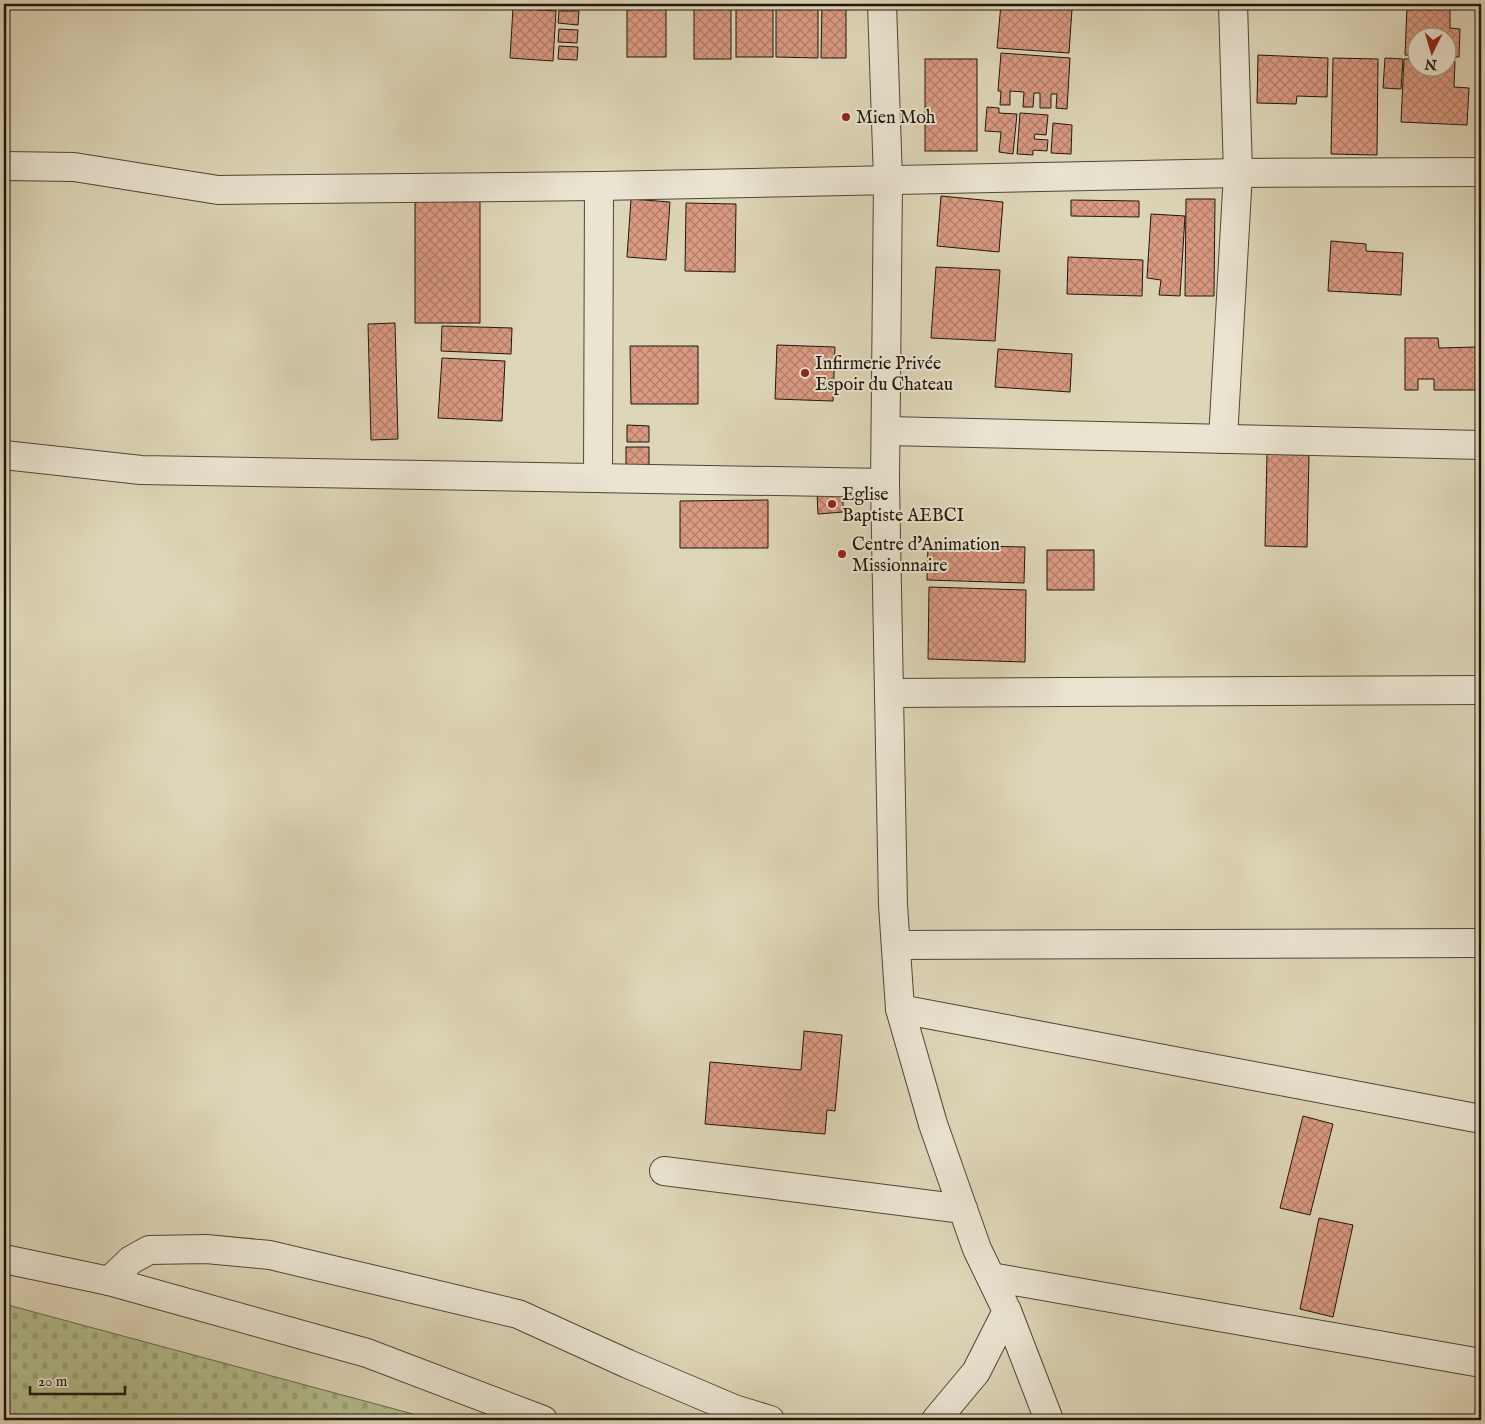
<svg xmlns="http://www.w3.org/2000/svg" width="1485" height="1424" font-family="'IM FELL English',serif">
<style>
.cemetery{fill:url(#cemetery-stones);stroke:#686a4e}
.building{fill:url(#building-cross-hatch);stroke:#1e160d}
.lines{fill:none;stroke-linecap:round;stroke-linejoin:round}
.minor-casing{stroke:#4e4638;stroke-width:30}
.minor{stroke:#eae4d1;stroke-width:28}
.poi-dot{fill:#8f2418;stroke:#eae4d1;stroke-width:2}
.labels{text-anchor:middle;stroke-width:4;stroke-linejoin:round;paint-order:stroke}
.poi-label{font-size:18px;fill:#1e160d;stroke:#eae4d1;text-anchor:start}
</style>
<defs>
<pattern id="cemetery-stones" width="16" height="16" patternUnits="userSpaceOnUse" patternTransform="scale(1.25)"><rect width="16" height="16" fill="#b3bd8e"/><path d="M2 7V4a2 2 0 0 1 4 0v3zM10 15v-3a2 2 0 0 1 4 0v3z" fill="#9aa279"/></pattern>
<pattern id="building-cross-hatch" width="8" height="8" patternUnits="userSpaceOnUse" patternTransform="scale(1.25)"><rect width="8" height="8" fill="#db9a82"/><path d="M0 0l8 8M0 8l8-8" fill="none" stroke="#b17d69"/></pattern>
</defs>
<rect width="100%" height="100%" fill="#ded6b8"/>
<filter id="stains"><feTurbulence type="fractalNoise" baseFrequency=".004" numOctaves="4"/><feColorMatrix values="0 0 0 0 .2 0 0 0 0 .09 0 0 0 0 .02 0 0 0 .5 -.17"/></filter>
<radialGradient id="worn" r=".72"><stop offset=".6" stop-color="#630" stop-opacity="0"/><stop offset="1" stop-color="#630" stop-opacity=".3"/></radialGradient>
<path class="cemetery" d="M4,1304L413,1414L427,1420H4Z"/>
<g class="building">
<rect x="627" y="4" width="39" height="53"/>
<rect x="694" y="4" width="37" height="55"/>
<rect x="736" y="4" width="37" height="53"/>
<path d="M776,4H818V58L776,57Z"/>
<path d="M822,4H858V9H846V58H821Z"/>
<path d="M1001,4L1072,9L1069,53L997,48Z"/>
<path d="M1407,7L1450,9V28L1460,29L1459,57H1448V38H1418V56L1405,55Z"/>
<path d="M513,8L556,11L553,61L510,58Z"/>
<path d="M559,11H579L578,25L558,23Z"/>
<path d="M559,29L578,30L577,43L558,42Z"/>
<path d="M559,46L578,47L577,60L558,59Z"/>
<path d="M1001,53L1070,58L1067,109L1056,108L1057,94H1051V108H1040V93H1034L1033,107H1023L1024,92L1010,91V105H1000L1001,91H998Z"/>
<path d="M1258,55L1328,58L1327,97L1297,96L1296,104L1257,103Z"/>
<path d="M1333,58L1378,59L1377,155L1331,154Z"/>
<path d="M1385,58L1403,59L1401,89L1383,88Z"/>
<rect x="925" y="59" width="52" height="92"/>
<path d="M1404,59H1418V68H1448V60L1455,61L1454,87L1469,88L1467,125L1401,122Z"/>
<path d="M987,107L999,108V113L1017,114L1013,154L999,152L1001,132L985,131Z"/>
<path d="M1020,113L1048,115L1046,135L1035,134L1034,139L1048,140L1047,151L1033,150V155L1017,154Z"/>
<path d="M1053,123L1072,125L1071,154L1051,153Z"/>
<path d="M941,196L1003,202L999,252L937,246Z"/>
<path d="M415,199L480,200V323H415Z"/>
<path d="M631,199L670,202L666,260L627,257Z"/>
<path d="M1186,199H1215L1214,296H1185Z"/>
<path d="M1071,200L1139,201V217L1071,216Z"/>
<path d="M686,203L736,204L735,272L685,271Z"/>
<path d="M1151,214L1185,216L1180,296L1159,295L1161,280L1147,278Z"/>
<path d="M1331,241L1366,244V251L1403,253L1401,295L1328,291Z"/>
<path d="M1068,257L1143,260L1142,296L1067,294Z"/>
<path d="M936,267L1000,270L995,341L931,338Z"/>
<path d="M395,323L398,439L371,440L368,324Z"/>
<path d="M442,326L512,328L511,354L441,351Z"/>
<path d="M1405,338H1438L1439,348L1477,347V370H1481V390H1434V379H1418V390H1405Z"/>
<path d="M777,345L835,347L833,401L775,399Z"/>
<path d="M630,346H698V404H631Z"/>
<path d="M998,349L1072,354L1070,392L995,387Z"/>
<path d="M442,358L505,361L502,421L438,418Z"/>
<path d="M627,425L649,426V442H627Z"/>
<rect x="626" y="447" width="23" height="18"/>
<path d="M1267,454L1309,455L1307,547L1265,546Z"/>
<path d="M843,492V512L818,514L817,493Z"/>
<path d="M768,500V548H680V501Z"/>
<path d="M928,545L1025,547L1024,583L927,580Z"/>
<rect x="1047" y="550" width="47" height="40"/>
<path d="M929,587L1026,590L1025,662L928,659Z"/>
<path d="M804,1031L842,1035L835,1111L827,1110L825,1134L705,1124L710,1062L801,1070Z"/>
<path d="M1303,1116L1333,1124L1310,1215L1280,1208Z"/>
<path d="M1319,1218L1353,1225L1333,1317L1300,1309Z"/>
</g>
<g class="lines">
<g class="minor-casing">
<g id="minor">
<path d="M882,4L888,180L885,483L893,905L900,1009L933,1124L977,1249L1007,1311L976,1372L936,1420"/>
<path d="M4,166L74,167L218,190L599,186L1238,173L1481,172"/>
<path d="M886,431L1481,445"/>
<path d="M1223,439L1238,173L1233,4"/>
<path d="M4,455L141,470L885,483"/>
<path d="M598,478L599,186"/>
<path d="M890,693L1481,690"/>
<path d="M896,945L1481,943"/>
<path d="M900,1009L1481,1119"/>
<path d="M664,1171L963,1209"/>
<path d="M4,1259L109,1281L367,1353L543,1420"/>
<path d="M991,1277L1481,1363"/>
<path d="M109,1281L131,1260L149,1250L206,1249L270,1255L518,1314L628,1364L734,1409L770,1420"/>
<path d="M1007,1311L1049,1420"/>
</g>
</g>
<use href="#minor" class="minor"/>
</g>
<g class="poi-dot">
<circle cx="846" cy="117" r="5"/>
<circle cx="805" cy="373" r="5"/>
<circle cx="832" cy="504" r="5"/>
<circle cx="842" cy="554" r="5"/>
</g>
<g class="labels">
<g class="poi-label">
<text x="856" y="123">Mien Moh</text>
<text x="815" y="369">Infirmerie Privée<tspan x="815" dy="21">Espoir du Chateau</tspan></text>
<text x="842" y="500">Eglise<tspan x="842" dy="21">Baptiste AEBCI</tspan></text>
<text x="852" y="550">Centre d'Animation<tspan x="852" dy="21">Missionnaire</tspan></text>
</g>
</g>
<rect width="1485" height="1424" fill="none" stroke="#ded6b8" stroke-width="20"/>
<rect x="5" y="5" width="1475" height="1414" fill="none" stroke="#1e160d" stroke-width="2.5"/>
<rect x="10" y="10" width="1465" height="1404" fill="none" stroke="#1e160d"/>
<g transform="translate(1432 52) rotate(185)"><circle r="24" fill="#eae4d1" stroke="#989283"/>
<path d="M0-4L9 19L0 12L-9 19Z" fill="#8f2418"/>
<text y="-8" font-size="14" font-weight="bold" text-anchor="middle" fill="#1e160d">N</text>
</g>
<path d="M30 1386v8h95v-8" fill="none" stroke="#1e160d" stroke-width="2.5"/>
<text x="38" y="1386" font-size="15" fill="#1e160d" stroke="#eae4d1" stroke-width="4" paint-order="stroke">20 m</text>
<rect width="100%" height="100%" filter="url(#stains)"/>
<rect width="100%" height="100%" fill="url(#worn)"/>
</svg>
